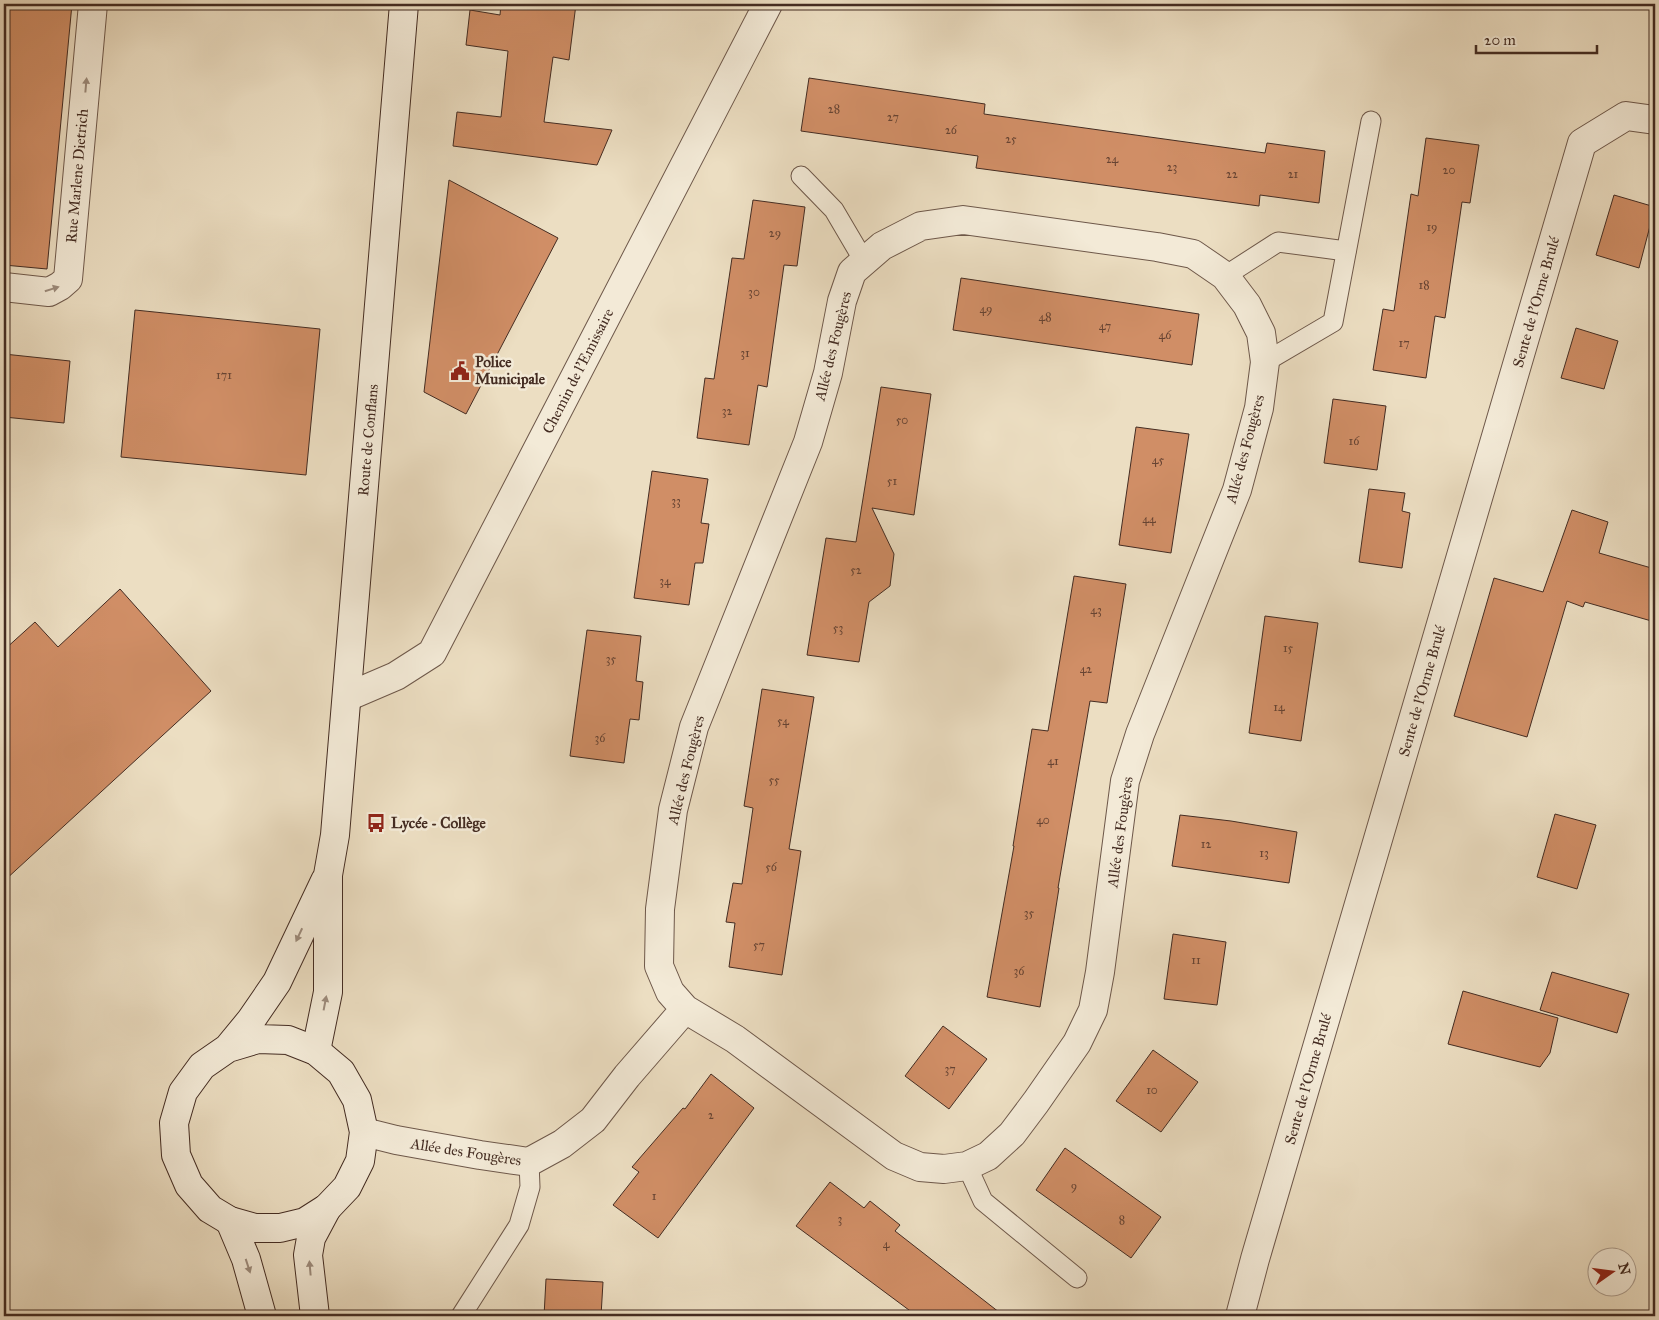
<svg xmlns="http://www.w3.org/2000/svg" width="1659" height="1320" font-family="'IM FELL Great Primer',serif">
<style>
.building{fill:#d08e66;stroke:#442c22}
.lines{fill:none;stroke-linecap:round;stroke-linejoin:round}
.lane-casing{stroke:#6e584a;stroke-width:21}
.street-casing{stroke:#6e584a;stroke-width:30}
.secondary-casing{stroke:#442c22;stroke-width:30}
.lane{stroke:#f3ead7;stroke-width:19}
.street{stroke:#f3ead7;stroke-width:28}
.secondary{stroke:#f3ead7;stroke-width:28}
.oneway{fill:#9c8b7c}
.labels{text-anchor:middle;stroke-width:5;stroke-linejoin:round;paint-order:stroke}
.number-label{font-size:12px;fill:#674433}
.street-label{font-size:15px;fill:#442c22;stroke:#f3ead7}
.poi-label{font-size:15px;font-weight:bold;fill:#442c22;stroke:#f3ead7;text-anchor:start}
</style>
<rect width="100%" height="100%" fill="#ecdec2"/>
<filter id="stains"><feTurbulence type="fractalNoise" baseFrequency=".004" numOctaves="4"/><feColorMatrix values="0 0 0 0 .2 0 0 0 0 .09 0 0 0 0 .02 0 0 0 .5 -.17"/></filter>
<radialGradient id="worn" r=".72"><stop offset=".6" stop-color="#630" stop-opacity="0"/><stop offset="1" stop-color="#630" stop-opacity=".3"/></radialGradient>
<g class="building">
<path d="M4,4H72L47,269L4,265Z"/>
<path d="M501,4H576L569,60L553,57L544,122L612,130L597,165L453,146L457,112L501,117L508,51L466,45L470,10L500,15Z"/>
<path d="M809,78L985,104L984,114L1265,153L1267,143L1325,151L1319,203L1260,195L1259,206L976,168L978,156L801,131Z"/>
<path d="M1426,138L1479,145L1470,203L1462,202L1445,318L1435,316L1426,378L1373,370L1383,309L1394,311L1411,194L1418,196Z"/>
<path d="M449,180L558,238L466,414L424,392Z"/>
<path d="M1614,195L1655,207L1639,268L1596,255Z"/>
<path d="M753,200L805,207L797,266L784,265L767,387L758,385L749,445L697,438L705,378L714,379L732,258L744,259Z"/>
<path d="M961,278L1199,314L1192,365L953,330Z"/>
<path d="M135,310L320,329L306,475L121,457Z"/>
<path d="M1576,328L1618,341L1604,389L1561,378Z"/>
<path d="M4,354L70,361L64,423L4,417Z"/>
<path d="M881,387L931,394L914,515L872,508L894,554L890,586L869,602L859,662L807,655L826,538L856,542Z"/>
<path d="M1333,399L1386,406L1377,470L1324,463Z"/>
<path d="M1136,427L1189,434L1171,553L1119,545Z"/>
<path d="M652,471L708,479L701,523L709,524L703,563H695L689,605L634,598Z"/>
<path d="M1369,489L1405,493L1402,511L1410,513L1402,568L1359,562Z"/>
<path d="M1572,510L1608,522L1599,553L1655,569V622L1585,602L1583,607L1567,601L1527,737L1454,716L1494,578L1543,592Z"/>
<path d="M1074,576L1126,584L1107,703L1090,701L1058,888H1059L1040,1007L987,997L1014,846H1013L1032,729L1048,731Z"/>
<path d="M120,589L211,691L4,881V650L35,622L58,647Z"/>
<path d="M1265,616L1318,623L1301,741L1249,733Z"/>
<path d="M587,630L641,636L636,681L643,682L639,720L630,719L624,763L570,756Z"/>
<path d="M762,689L814,697L789,849L801,851L782,975L729,967L735,923L726,922L733,883L742,884L753,808L744,806Z"/>
<path d="M1555,814L1596,825L1577,889L1537,877Z"/>
<path d="M1180,815L1231,821L1297,832L1289,883L1172,866Z"/>
<path d="M1173,934L1226,942L1217,1005L1164,999Z"/>
<path d="M1552,972L1629,994L1617,1033L1540,1010Z"/>
<path d="M1463,991L1558,1018L1550,1053L1540,1067L1448,1044Z"/>
<path d="M943,1026L987,1059L949,1109L905,1076Z"/>
<path d="M1153,1050L1198,1082L1161,1132L1116,1101Z"/>
<path d="M711,1074L754,1108L658,1238L613,1205L639,1172L632,1167L683,1108L685,1109Z"/>
<path d="M1065,1148L1161,1217L1131,1258L1036,1190Z"/>
<path d="M830,1182L864,1208L870,1201L900,1225L895,1231L1004,1316H917L796,1226Z"/>
<path d="M546,1279L603,1282L601,1316H544Z"/>
</g>
<g class="lines">
<g class="lane-casing">
<g id="lane">
<path d="M801,176L834,210L864,261"/>
<path d="M1225,276L1278,242L1346,251"/>
<path d="M1265,362L1333,322L1371,121"/>
<path d="M967,1166L983,1201L1077,1278"/>
<path d="M461,1316L519,1225L530,1187L529,1162"/>
</g>
</g>
<g class="street-casing">
<g id="street">
<path d="M4,287L49,292L60,286L68,279L93,4"/>
<path d="M347,697L396,676L432,653L768,4"/>
<path d="M364,1132L396,1140L480,1155L529,1162L562,1144L593,1120L627,1076L685,1009L670,992L659,966L660,909L673,810L694,727L808,442L828,373L842,301L852,272L882,246L921,226L963,220L1157,247L1193,254L1225,276L1247,305L1261,333L1265,362L1259,408L1237,490L1140,734L1125,781L1100,972L1093,1010L1077,1043L1036,1102L1012,1134L988,1156L967,1166L944,1169L920,1167L894,1156L735,1039L685,1009"/>
<path d="M1240,1316L1255,1259L1582,143L1626,116L1655,120"/>
</g>
</g>
<g class="secondary-casing">
<g id="secondary">
<path d="M228,1048L258,1039L288,1040L316,1051L341,1072L357,1100L364,1132L360,1161L347,1187L327,1208L305,1222L280,1228H255L230,1221L210,1209L189,1185L176,1155L174,1123L183,1092L202,1066L228,1048L251,1020L277,982L325,881"/>
<path d="M316,1051L328,992V875L335,835L404,4"/>
<path d="M230,1221L246,1259L262,1316"/>
<path d="M315,1316L308,1255L311,1238L327,1208"/>
</g>
</g>
<use href="#lane" class="lane"/>
<use href="#street" class="street"/>
<use href="#secondary" class="secondary"/>
</g>
<defs><path id="oneway-solid" d="M-6-.8H1V-3.2L6.5 0L1 3.2V.8H-6Z" transform="scale(1.25)"/></defs>
<g class="oneway">
<use href="#oneway-solid" transform="translate(86 85) rotate(-85)"/>
<use href="#oneway-solid" transform="translate(52 289) rotate(-17)"/>
<use href="#oneway-solid" transform="translate(299 935) rotate(115)"/>
<use href="#oneway-solid" transform="translate(325 1003) rotate(-79)"/>
<use href="#oneway-solid" transform="translate(248 1266) rotate(72)"/>
<use href="#oneway-solid" transform="translate(310 1268) rotate(-95)"/>
</g>
<defs>
<g id="civic-bare" transform="scale(1.5)"><path d="M-.6-6.5H3V-4.5H.6V-3L4-1V1h2V6H-6V1h2V-1L-.6-3ZM-1.2 2.5V6h2.4V2.5Z" fill="#8f2418" stroke="#f3ead7" stroke-width="2.5" paint-order="stroke"/></g>
<g id="bus-bare" transform="scale(1.5)"><path d="M-5-6H5V4H4V6H2V4H-2V6H-4V4H-5ZM-3.5-4V0h7V-4ZM-3.5 1.2v1.5H-2V1.2ZM2 1.2v1.5H3.5V1.2Z" fill="#8f2418" stroke="#f3ead7" stroke-width="2.5" paint-order="stroke"/></g>
</defs>
<g fill-rule="evenodd">
<use href="#civic-bare" x="460" y="371"/>
<use href="#bus-bare" x="376" y="823"/>
</g>
<g class="labels">
<g class="number-label">
<text x="834" y="113">28</text>
<text x="893" y="121">27</text>
<text x="951" y="134">26</text>
<text x="1011" y="143">25</text>
<text x="1112" y="163">24</text>
<text x="1172" y="171">23</text>
<text x="1449" y="174">20</text>
<text x="1232" y="178">22</text>
<text x="1293" y="178">21</text>
<text x="1432" y="231">19</text>
<text x="775" y="237">29</text>
<text x="1424" y="289">18</text>
<text x="754" y="296">30</text>
<text x="986" y="313">49</text>
<text x="1045" y="321">48</text>
<text x="1105" y="330">47</text>
<text x="1165" y="339">46</text>
<text x="1404" y="347">17</text>
<text x="745" y="357">31</text>
<text x="224" y="379">171</text>
<text x="727" y="415">32</text>
<text x="902" y="424">50</text>
<text x="1354" y="445">16</text>
<text x="1158" y="464">45</text>
<text x="892" y="485">51</text>
<text x="676" y="505">33</text>
<text x="1149" y="523">44</text>
<text x="856" y="574">52</text>
<text x="665" y="585">34</text>
<text x="1096" y="614">43</text>
<text x="838" y="632">53</text>
<text x="1288" y="652">15</text>
<text x="611" y="663">35</text>
<text x="1086" y="673">42</text>
<text x="1279" y="711">14</text>
<text x="783" y="725">54</text>
<text x="600" y="742">36</text>
<text x="1053" y="765">41</text>
<text x="774" y="784">55</text>
<text x="1043" y="824">40</text>
<text x="1206" y="848">12</text>
<text x="1264" y="857">13</text>
<text x="771" y="871">56</text>
<text x="1029" y="917">35</text>
<text x="759" y="949">57</text>
<text x="1196" y="964">11</text>
<text x="1019" y="975">36</text>
<text x="950" y="1073">37</text>
<text x="1152" y="1094">10</text>
<text x="711" y="1119">2</text>
<text x="1074" y="1190">9</text>
<text x="654" y="1200">1</text>
<text x="840" y="1223">3</text>
<text x="1122" y="1224">8</text>
<text x="886" y="1248">4</text>
</g>
<g class="street-label">
<text transform="translate(77 176) rotate(-85)" y="5">Rue Marlene Dietrich</text>
<text transform="translate(1536 302) rotate(-74)" y="5">Sente de l'Orme Brulé</text>
<text transform="translate(833 346) rotate(-76)" y="5">Allée des Fougères</text>
<text transform="translate(578 371) rotate(-63)" y="5">Chemin de l'Emissaire</text>
<text transform="translate(368 440) rotate(-85)" y="5">Route de Conflans</text>
<text transform="translate(1245 449) rotate(-75)" y="5">Allée des Fougères</text>
<text transform="translate(1422 691) rotate(-74)" y="5">Sente de l'Orme Brulé</text>
<text transform="translate(686 770) rotate(-76)" y="5">Allée des Fougères</text>
<text transform="translate(1120 832) rotate(-82)" y="5">Allée des Fougères</text>
<text transform="translate(1308 1079) rotate(-74)" y="5">Sente de l'Orme Brulé</text>
<text transform="translate(466 1152) rotate(9)" y="5">Allée des Fougères</text>
</g>
<g class="poi-label">
<text x="475" y="367">Police<tspan x="475" dy="17">Municipale</tspan></text>
<text x="391" y="828">Lycée - Collège</text>
</g>
</g>
<rect width="1659" height="1320" fill="none" stroke="#ecdec2" stroke-width="20"/>
<rect x="5" y="5" width="1649" height="1310" fill="none" stroke="#442c22" stroke-width="2.5"/>
<rect x="10" y="10" width="1639" height="1300" fill="none" stroke="#442c22"/>
<g transform="translate(1612 1272) rotate(76)"><circle r="24" fill="#f3ead7" stroke="#ad9e8f"/>
<path d="M0-4L9 19L0 12L-9 19Z" fill="#8f2418"/>
<text y="-8" font-size="14" font-weight="bold" text-anchor="middle" fill="#442c22">N</text>
</g>
<path d="M1476 45v8h121v-8" fill="none" stroke="#442c22" stroke-width="2.5"/>
<text x="1484" y="45" font-size="15" fill="#442c22" stroke="#f3ead7" stroke-width="4" paint-order="stroke">20 m</text>
<rect width="100%" height="100%" filter="url(#stains)"/>
<rect width="100%" height="100%" fill="url(#worn)"/>
</svg>
